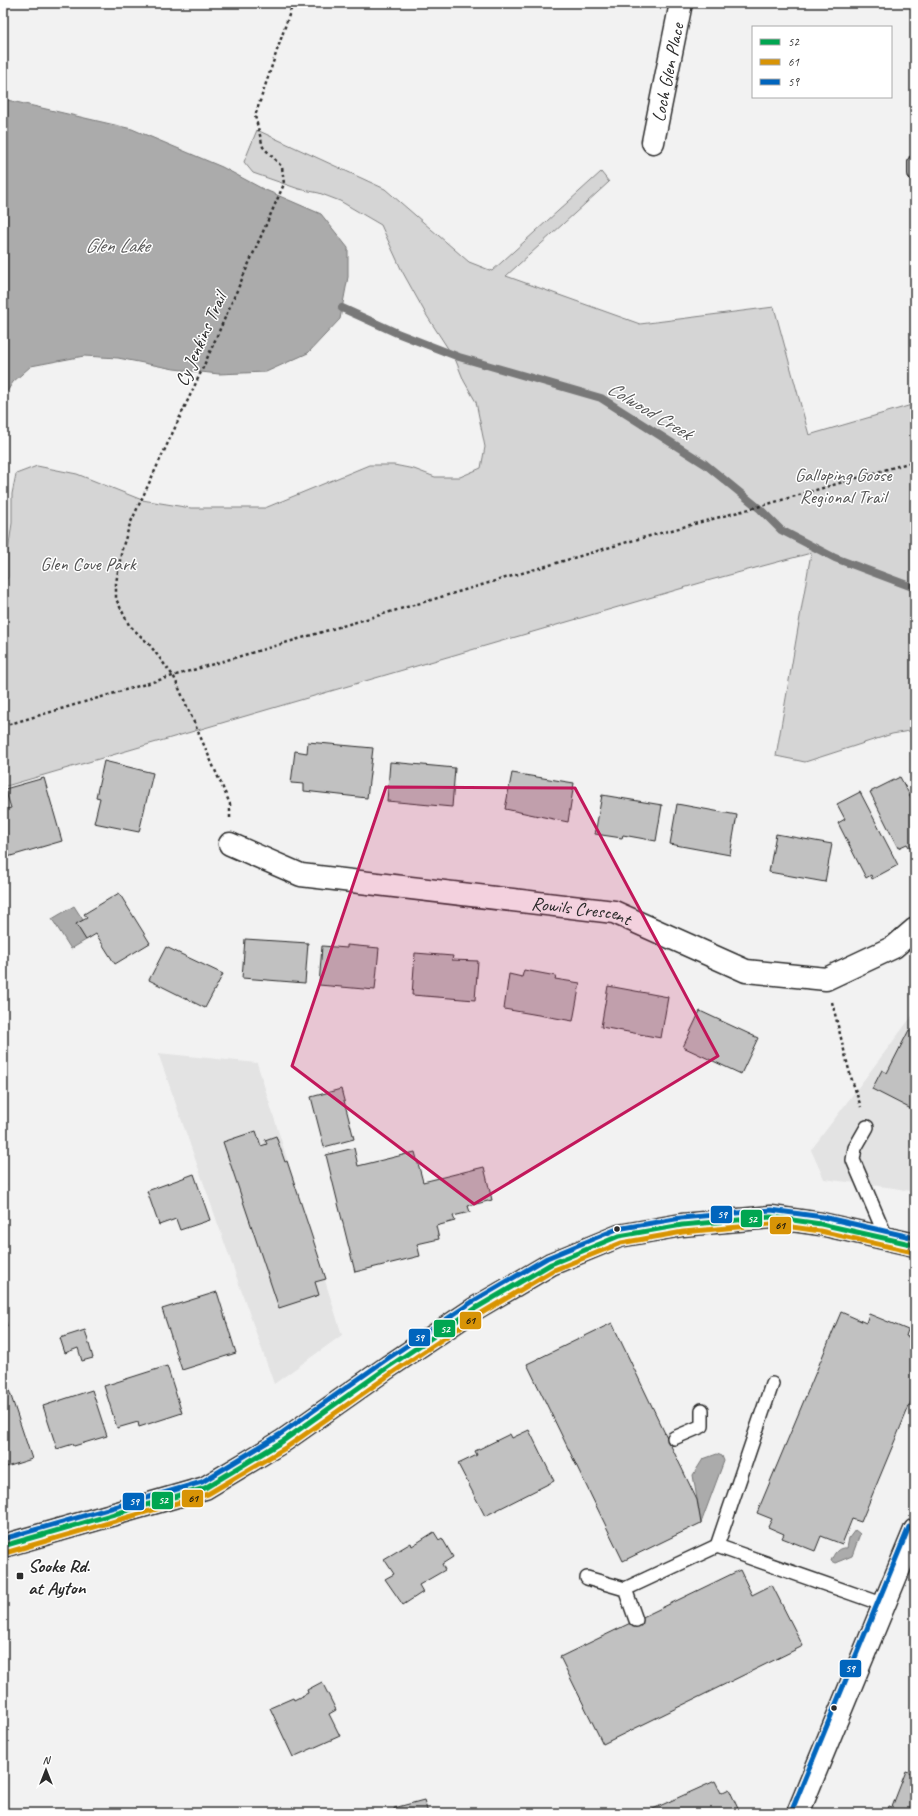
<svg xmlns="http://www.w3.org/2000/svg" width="918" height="1816" font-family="Caveat,sans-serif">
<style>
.built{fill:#e3e3e3}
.green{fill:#d5d5d5;stroke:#808080}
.water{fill:#ababab;stroke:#787878}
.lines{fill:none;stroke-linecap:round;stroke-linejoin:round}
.stream{stroke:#787878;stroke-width:8}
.building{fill:#c1c1c1;stroke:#2b2b2b}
.service-casing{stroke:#2b2b2b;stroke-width:16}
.minor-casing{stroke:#2b2b2b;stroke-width:25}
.primary-casing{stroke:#2b2b2b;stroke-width:25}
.path{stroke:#2b2b2b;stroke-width:2.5;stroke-dasharray:3 3;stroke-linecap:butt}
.service{stroke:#fff;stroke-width:13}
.minor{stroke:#fff;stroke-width:22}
.primary{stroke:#fff;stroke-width:22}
.bus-1-casing{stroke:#fff;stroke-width:8}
.bus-2-casing{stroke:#fff;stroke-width:8}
.bus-3-casing{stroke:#fff;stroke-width:8}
.bus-1{stroke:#00a651;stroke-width:5}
.bus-2{stroke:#d89406;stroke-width:5}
.bus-3{stroke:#0065bd;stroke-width:5}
.marked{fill:#c2185b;fill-opacity:0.2;stroke:#c2185b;stroke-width:3;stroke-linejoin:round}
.bus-dot{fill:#2b2b2b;stroke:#fff;stroke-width:1.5}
.labels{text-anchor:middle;stroke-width:3;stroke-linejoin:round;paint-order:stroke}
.street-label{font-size:19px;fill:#2b2b2b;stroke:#fff}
.park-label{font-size:19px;fill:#565656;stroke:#fff}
.poi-label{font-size:19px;font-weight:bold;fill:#2b2b2b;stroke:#fff;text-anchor:start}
.water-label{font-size:20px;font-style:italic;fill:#585858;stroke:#fff}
.line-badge{stroke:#fff;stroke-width:1.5}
.badge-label{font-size:11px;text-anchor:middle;font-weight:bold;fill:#fff}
.pale-badge-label{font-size:11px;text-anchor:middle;font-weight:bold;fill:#111}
</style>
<rect width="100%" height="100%" fill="#f2f2f2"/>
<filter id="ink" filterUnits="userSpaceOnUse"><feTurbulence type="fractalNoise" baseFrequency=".025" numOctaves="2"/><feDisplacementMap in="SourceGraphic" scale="8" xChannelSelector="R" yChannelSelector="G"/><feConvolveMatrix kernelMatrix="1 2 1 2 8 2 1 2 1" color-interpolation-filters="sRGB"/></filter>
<g filter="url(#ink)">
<g class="built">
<path d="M915,1012V1192L894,1188L824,1179L811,1150Z"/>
<path d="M158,1053L257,1063L342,1335L274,1384Z"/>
</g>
<path class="green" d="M257,130L385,189L469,262L492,271L601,172L609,182L506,276L640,324L774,307L809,435L915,404V730L892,734L805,762L776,756L811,553L707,581L3,787V586L8,577V552L12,523V494L16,474L37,466L77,474L142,500L191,508H265L369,465H394L414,469L435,477H460L481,468L485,447L476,402L464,381L456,361L427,316L402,271L381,225L340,201L319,193L299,189L253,173L244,162Z"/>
<g class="water">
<path d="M3,99L132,129L222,167L261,188L321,214L348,248V277L340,319L308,353L266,372L219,374L174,369L118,358L84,356L31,366L13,382L3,398Z"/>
<path d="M74,906L83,920L76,924L86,940L71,949L52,919Z"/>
<path d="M717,1454L722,1456L724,1461L701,1523L693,1475L703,1459Z"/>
<path d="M855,1530L860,1534L852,1556L835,1563L831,1561C834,1553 838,1547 847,1548L849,1538Z"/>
</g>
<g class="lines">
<path class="stream" d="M342,308L397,333L459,357L601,398L705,464L760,509L781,530L835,558L915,588"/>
</g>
<g class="building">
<path d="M308,742L373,748L367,798L304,791V784L291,783L295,751L307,753Z"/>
<path d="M104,761L153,773L139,832L94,823L100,798L96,797Z"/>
<path d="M390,762L455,768L452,807L387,801Z"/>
<path d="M512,773L574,783L568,822L505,809Z"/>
<path d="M900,777L915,805V844L909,847L907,844L898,848L870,792Z"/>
<path d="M44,778L62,841L4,858L3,810L11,808L5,789Z"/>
<path d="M860,792L898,865L872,879L871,875L866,878L838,823L845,819L837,804Z"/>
<path d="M602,795L662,805L656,841L623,835L622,838L595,834Z"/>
<path d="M677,804L737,815L730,855L670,844Z"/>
<path d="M776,834L832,844L825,882L769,872Z"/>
<path d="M119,893L150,943L115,964L96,934L86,940L76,924L87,918L84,914Z"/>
<path d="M245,939L308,943L305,983L242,978Z"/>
<path d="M347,945L379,948L375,990L319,985L322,946L347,948Z"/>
<path d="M166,947L223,974L205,1008L149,980Z"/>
<path d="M415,953L453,956L452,960L478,961L475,1000L412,995Z"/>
<path d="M524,970L556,976L555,979L580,983L573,1021L504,1009L509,974L522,977Z"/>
<path d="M608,986L668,997L661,1038L601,1027Z"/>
<path d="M700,1011L758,1038L741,1074L683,1047Z"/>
<path d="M909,1030L915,1032V1111L872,1089L882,1070L887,1073Z"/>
<path d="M341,1089L354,1139L324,1147L311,1097Z"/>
<path d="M256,1131L261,1146L267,1144L265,1140L276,1136L285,1162L287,1161L326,1279L315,1282L319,1295L279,1308L223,1142Z"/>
<path d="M354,1148L358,1166L415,1152L423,1182L484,1167L492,1200L468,1206L470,1212L453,1216L455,1221L436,1226L439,1239L417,1244L420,1256L355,1272L326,1155Z"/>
<path d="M194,1174L210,1220L180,1230L176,1219L159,1225L147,1191Z"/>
<path d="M3,1176L6,1186L3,1187Z"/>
<path d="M217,1292L236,1353L182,1370L162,1309Z"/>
<path d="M841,1312L866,1323L869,1314L908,1330L906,1336L915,1340V1392L861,1522L852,1519L842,1544L821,1536L815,1551L782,1538L784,1534L768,1527L772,1519L757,1513Z"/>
<path d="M3,1313L7,1326L3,1327Z"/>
<path d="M612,1323L697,1500L701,1523L623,1561L527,1364Z"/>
<path d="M85,1330L93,1358L82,1361L78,1348L65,1353L60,1338Z"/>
<path d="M167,1366L182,1413L139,1427L138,1422L117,1428L104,1386Z"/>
<path d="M6,1381L32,1459L3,1468V1382Z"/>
<path d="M92,1390L107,1436L74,1446L73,1444L57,1449L43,1406Z"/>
<path d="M529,1430L554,1481L485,1516L458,1464L477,1455L475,1451L510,1434L512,1438Z"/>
<path d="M434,1532L439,1540L442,1538L453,1557L442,1564L445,1570L419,1585L423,1592L403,1605L385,1579L394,1574L384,1559L411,1543L412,1546Z"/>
<path d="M740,1570L752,1595L772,1585L803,1646L603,1744L560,1657Z"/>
<path d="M322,1682L336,1710L329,1714L340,1736L293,1757L270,1708L293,1698L294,1700L308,1693L307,1690Z"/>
<path d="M906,1771L915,1774V1813H886L889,1806L892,1807Z"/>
<path d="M715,1781L721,1793L729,1789L740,1813H644Z"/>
<path d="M424,1800L428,1813H395L394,1808Z"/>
</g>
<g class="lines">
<g class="service-casing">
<g id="service">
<path d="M915,162V174"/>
<path d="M867,1127L855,1148L853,1160L887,1239"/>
<path d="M772,1384L717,1546L885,1605"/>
<path d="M674,1438L702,1426V1410"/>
<path d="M587,1578L625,1589L717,1546"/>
<path d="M625,1589L636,1620"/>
</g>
</g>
<g class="minor-casing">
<g id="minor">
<path id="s1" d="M653,142L681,3"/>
<path id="s2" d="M230,844L301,875L614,912L746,971L826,979L894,947L915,929"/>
<path d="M798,1813L915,1530"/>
</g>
</g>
<g class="primary-casing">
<path id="primary" d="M3,1546L205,1488L283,1441L388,1367L476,1308L551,1264L619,1236L682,1225L771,1217L821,1224L915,1245"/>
</g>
<g class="path">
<path d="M3,726L631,541L768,504L915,461"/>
<path d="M230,818V804L174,677L149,644L129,625L116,599V583L122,549L130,524L201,372L284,184L282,167L263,147L255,116L293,3"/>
<path d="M832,1002L850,1074L861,1107"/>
</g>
<use href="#service" class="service"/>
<use href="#minor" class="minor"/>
<use href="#primary" class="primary"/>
<g class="bus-1-casing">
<path id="bus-1" d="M3,1546L205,1488L283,1441L388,1367L476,1308L551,1264L619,1236L682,1225L771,1217L821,1224L915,1245"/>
</g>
<g class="bus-2-casing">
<path id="bus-2" d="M5,1553L208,1494L287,1447L392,1373L480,1314L554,1270L621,1243L683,1232L771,1224L820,1231L913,1252"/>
</g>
<g class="bus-3-casing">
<g id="bus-3">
<path d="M3,1539L202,1482L279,1435L384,1361L472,1302L547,1258L617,1229L681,1218L771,1210L823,1217L915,1238"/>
<path d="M792,1810L909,1527"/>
</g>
</g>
<use href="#bus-1" class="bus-1"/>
<use href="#bus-2" class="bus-2"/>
<use href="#bus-3" class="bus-3"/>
</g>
</g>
<path class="marked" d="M386,787L575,788L718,1056L474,1204L292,1066Z"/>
<g class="bus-dot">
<circle cx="617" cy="1229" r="3.5"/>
<rect x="16" y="1572" width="8" height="8" rx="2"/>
<circle cx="834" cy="1708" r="3.5"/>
</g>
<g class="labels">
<g class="street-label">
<text dy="7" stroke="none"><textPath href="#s1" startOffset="71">Loch Glen Place</textPath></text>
<text transform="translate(200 339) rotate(-66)" y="7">Cy Jenkins Trail</text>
<text dy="7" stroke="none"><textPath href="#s2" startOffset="360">Rowils Crescent</textPath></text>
</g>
<g class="park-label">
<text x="843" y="481">Galloping Goose<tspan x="843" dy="22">Regional Trail</tspan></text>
<text x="88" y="570">Glen Cove Park</text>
</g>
<g class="poi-label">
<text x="28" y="1572">Sooke Rd.<tspan x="28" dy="22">at Ayton</tspan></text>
</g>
<g class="water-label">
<text x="117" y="252">Glen Lake</text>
<text transform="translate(650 410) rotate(31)" y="7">Colwood Creek</text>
</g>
</g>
<g class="line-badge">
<rect x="710" y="1205" width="23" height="19" rx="4" fill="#0065bd"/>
<rect x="740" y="1209" width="23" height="19" rx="4" fill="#00a651"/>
<rect x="769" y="1216" width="23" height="19" rx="4" fill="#d89406"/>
<rect x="459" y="1311" width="23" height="19" rx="4" fill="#d89406"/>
<rect x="433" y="1319" width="23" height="19" rx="4" fill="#00a651"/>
<rect x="408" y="1328" width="23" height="19" rx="4" fill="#0065bd"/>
<rect x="181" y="1489" width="23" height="19" rx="4" fill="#d89406"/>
<rect x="151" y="1491" width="23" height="19" rx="4" fill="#00a651"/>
<rect x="122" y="1492" width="23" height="19" rx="4" fill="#0065bd"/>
<rect x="839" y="1659" width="23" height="19" rx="4" fill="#0065bd"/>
</g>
<g class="badge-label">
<text x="722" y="1218">59</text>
<text x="752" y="1223">52</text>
<text x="445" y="1333">52</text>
<text x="419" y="1341">59</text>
<text x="163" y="1504">52</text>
<text x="134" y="1505">59</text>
<text x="850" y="1672">59</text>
</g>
<g class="pale-badge-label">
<text x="780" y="1229">61</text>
<text x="470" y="1324">61</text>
<text x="193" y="1502">61</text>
</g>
<rect width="918" height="1816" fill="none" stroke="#fff" stroke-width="16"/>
<rect x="8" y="8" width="902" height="1800" fill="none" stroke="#2b2b2b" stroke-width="1.5" filter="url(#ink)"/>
<rect x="752" y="26" width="140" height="72" fill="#ffffff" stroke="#aaaaaa"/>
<rect x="760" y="39" width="20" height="6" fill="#00a651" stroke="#aaaaaa"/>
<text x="788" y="46" font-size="12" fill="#2b2b2b">52</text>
<rect x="760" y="59" width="20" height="6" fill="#d89406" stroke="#aaaaaa"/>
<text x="788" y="66" font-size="12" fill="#2b2b2b">61</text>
<rect x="760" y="79" width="20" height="6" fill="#0065bd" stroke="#aaaaaa"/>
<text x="788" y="86" font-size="12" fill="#2b2b2b">59</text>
<g transform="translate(46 1770)" stroke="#ffffff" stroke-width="3" paint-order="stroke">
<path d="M0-3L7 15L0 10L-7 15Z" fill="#2b2b2b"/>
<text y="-6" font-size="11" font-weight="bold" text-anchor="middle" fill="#2b2b2b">N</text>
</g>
</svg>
